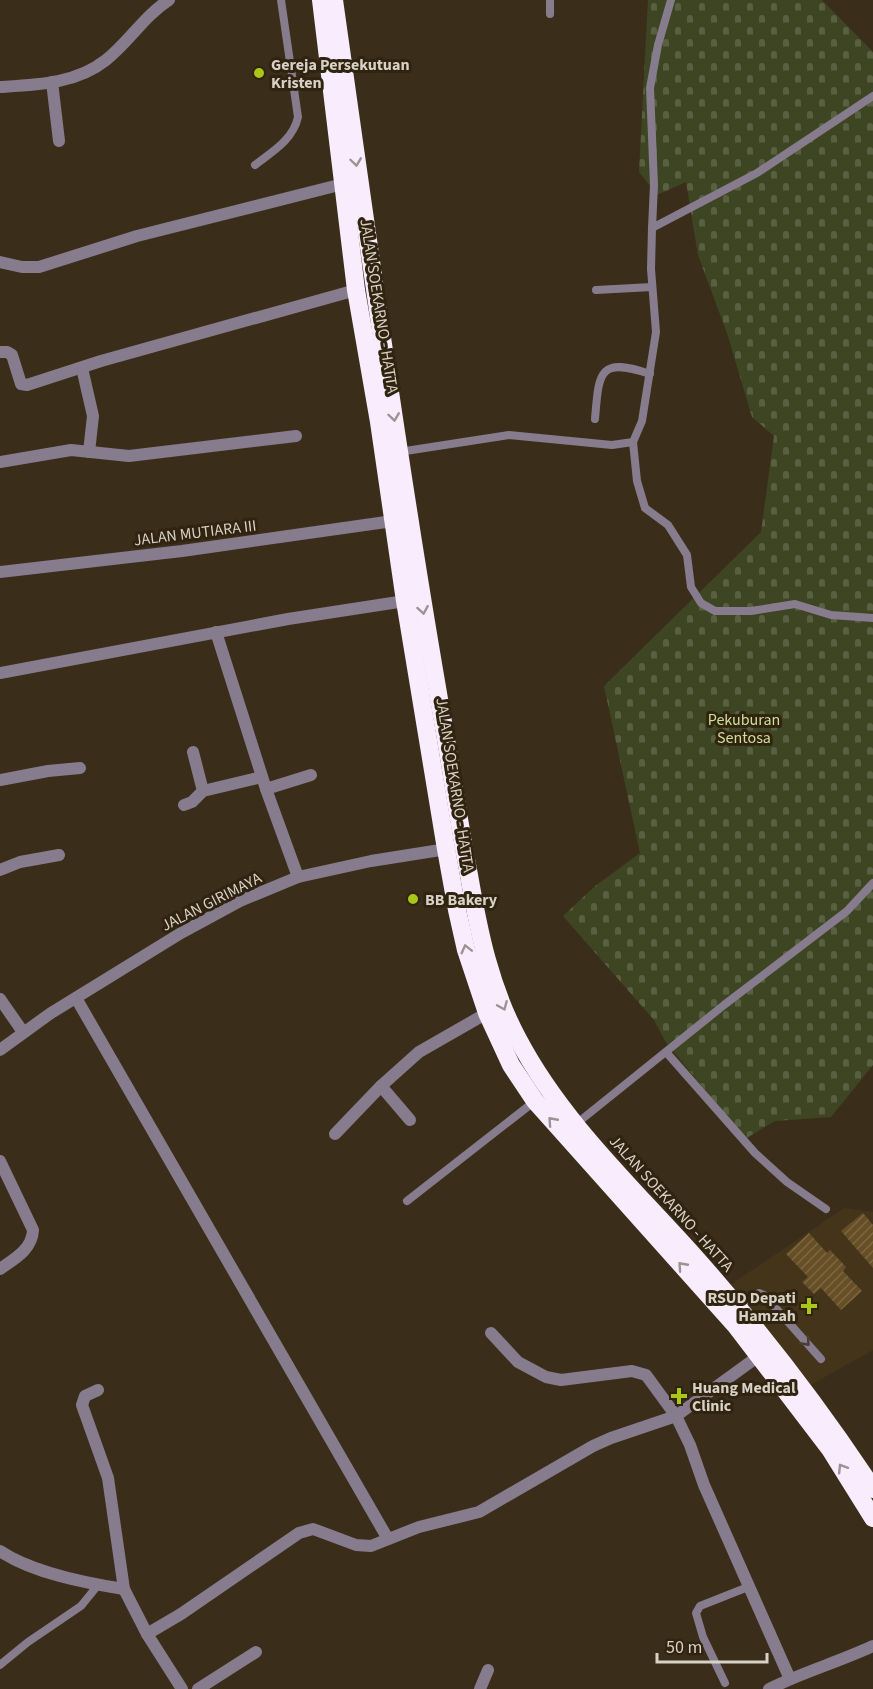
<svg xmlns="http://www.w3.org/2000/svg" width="873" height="1689" font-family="'Source Sans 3',sans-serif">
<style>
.built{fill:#44351a}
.cemetery{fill:url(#cemetery-stones)}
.building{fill:url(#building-hatch)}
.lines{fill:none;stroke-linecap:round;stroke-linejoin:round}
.lane{stroke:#877c8d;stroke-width:8}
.street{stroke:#877c8d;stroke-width:12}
.highway{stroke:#f8ecfd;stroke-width:18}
.oneway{stroke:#9e9293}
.oneway2{stroke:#4a3e36}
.poi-dot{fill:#aac719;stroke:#302411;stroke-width:2}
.labels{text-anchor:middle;stroke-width:6;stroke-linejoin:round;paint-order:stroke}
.poi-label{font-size:16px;font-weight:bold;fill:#d8d1c5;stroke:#302411;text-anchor:start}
.street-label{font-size:16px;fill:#d8d1c5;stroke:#302411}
.park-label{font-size:16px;fill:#d0df97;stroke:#302411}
</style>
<defs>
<pattern id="cemetery-stones" width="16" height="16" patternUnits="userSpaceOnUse" patternTransform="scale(1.5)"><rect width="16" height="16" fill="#3e4523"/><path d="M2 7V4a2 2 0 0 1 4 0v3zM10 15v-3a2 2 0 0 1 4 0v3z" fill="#595f41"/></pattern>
<pattern id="building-hatch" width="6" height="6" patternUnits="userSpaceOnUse" patternTransform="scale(1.5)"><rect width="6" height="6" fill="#664f26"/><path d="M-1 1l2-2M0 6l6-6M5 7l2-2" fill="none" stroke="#7b6744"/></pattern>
</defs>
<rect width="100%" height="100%" fill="#3a2e1b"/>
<path class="built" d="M844,1208L873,1212V1350L807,1387L730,1285Z"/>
<path class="cemetery" d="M648,0H822L873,52V1065L831,1117L775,1121L745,1139L665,1041L654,1020L563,916L594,887L640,853L604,686L761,532L774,436L752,417L727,333L698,255L686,182L657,195L639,172Z"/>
<g class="building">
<path d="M863,1213L873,1225V1268L841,1231Z"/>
<path d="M809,1233L827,1253L830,1250L846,1267L843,1271L862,1291L841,1310L821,1288L814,1294L802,1282L808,1277L786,1254Z"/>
</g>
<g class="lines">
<g class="lane">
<path d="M671,0L658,45L650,88L654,185L652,228L757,173L873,96"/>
<path d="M550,14V0"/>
<path d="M255,165C272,152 293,140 298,117L281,0"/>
<path d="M596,290L652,287"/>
<path d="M595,419C599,373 598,356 650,374"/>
<path d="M633,442L637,481L645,508L668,525L687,555L691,587L701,603L715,611H751L795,604L831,615L873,618"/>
<path d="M399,452L509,435L612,445L633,442L642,421L656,332L651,269L652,228"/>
<path d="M666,1052L755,1153L787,1182L826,1209"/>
<path d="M576,1124L724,1005L847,911L873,883"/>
<path d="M407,1201L535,1101"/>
<path d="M738,1306L759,1293L764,1295L821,1359"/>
<path d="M0,1665L28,1642L81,1606L98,1585"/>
<path d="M725,1683L703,1637L696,1613L700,1606L748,1587"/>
</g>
<g class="street">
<path d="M52,82L59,141"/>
<path d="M0,87C36,85 76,84 106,60C129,42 144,16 169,0"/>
<path d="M0,262L22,267H39L137,236L343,184"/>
<path d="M0,352H7L12,355L21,384L27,385L101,361L356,290"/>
<path d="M82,368L93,416L89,452"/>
<path d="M0,462L71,450L129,456L296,436"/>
<path d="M0,572L182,551L393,521"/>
<path d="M216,632L266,789L298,877"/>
<path d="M0,673L288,619L405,601"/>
<path d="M193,752L203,791"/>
<path d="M0,780L48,771L80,768"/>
<path d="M266,789L311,775"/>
<path d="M184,805L192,802L203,791L262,777"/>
<path d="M0,870L20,862L59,855"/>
<path d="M76,998L388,1539"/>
<path d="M0,999L23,1032"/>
<path d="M0,1050L51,1013L181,933L240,901L298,877L371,861L453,848"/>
<path d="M381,1086L410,1120"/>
<path d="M335,1134L381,1086L419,1052L487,1013"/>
<path d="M0,1161L33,1230C32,1250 14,1259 0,1269"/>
<path d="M491,1333L518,1362L546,1377L561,1380L632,1371L646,1375L676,1416L690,1445L704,1485L790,1679"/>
<path d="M98,1390L85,1396L82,1405L108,1478L124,1589L147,1634L182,1689"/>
<path d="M0,1551C33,1573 85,1583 124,1589"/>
<path d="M147,1634L181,1614L299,1533L313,1529L356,1545L371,1546L419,1527L479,1512L593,1446L611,1438L676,1416L764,1352"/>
<path d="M198,1689L256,1652"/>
<path d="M480,1689L488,1670"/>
<path d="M769,1689C803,1672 839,1662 873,1646"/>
</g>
<g class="highway">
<path d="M321,0L356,290L379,422L405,601L446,849L457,910L466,950L487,1013L511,1065L535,1101L736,1326L830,1449L873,1518"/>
<path d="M334,0C368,241 401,482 443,722C452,773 459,824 469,875C479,933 490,987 518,1039C561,1121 632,1187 693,1255C759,1329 819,1407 873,1489"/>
</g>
</g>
<defs><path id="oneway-chevron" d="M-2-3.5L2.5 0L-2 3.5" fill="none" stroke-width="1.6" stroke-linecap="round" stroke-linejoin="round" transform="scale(1.5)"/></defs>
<g class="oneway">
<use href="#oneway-chevron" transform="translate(356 162) rotate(82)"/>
<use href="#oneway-chevron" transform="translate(394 417) rotate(82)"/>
<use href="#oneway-chevron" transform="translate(423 610) rotate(80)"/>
<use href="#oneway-chevron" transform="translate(466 949) rotate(-104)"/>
<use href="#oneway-chevron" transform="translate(503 1006) rotate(67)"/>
<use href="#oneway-chevron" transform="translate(552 1121) rotate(-132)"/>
<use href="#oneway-chevron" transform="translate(682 1266) rotate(-132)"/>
<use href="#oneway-chevron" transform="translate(842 1468) rotate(-122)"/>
</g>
<use class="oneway2" href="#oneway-chevron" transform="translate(806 1342) rotate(48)"/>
<g class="poi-dot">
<circle cx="259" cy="73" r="6"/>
<circle cx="413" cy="899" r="6"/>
<path d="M806 1297h6v6h6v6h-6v6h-6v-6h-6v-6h6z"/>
<path d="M676 1387h6v6h6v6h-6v6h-6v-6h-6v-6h6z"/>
</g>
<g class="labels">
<g class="poi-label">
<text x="271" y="70">Gereja Persekutuan<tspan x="271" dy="18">Kristen</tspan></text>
<text x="425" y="905">BB Bakery</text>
<text x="796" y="1303" text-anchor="end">RSUD Depati<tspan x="796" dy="18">Hamzah</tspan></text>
<text x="692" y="1393">Huang Medical<tspan x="692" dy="18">Clinic</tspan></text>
</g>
<g class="street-label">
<text transform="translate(380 306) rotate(81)" y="6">JALAN SOEKARNO - HATTA</text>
<text transform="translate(195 532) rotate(-7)" y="6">JALAN MUTIARA III</text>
<text transform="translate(456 785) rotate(81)" y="6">JALAN SOEKARNO - HATTA</text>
<text transform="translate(211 901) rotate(-27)" y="6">JALAN GIRIMAYA</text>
<text transform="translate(672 1203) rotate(48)" y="6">JALAN SOEKARNO - HATTA</text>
</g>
<g class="park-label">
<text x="744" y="725">Pekuburan<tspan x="744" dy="18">Sentosa</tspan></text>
</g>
</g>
<path d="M657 1653v9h110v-9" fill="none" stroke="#d8d1c5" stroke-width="3"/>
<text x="666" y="1653" font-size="18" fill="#d8d1c5" stroke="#302411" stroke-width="4.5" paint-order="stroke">50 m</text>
</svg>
